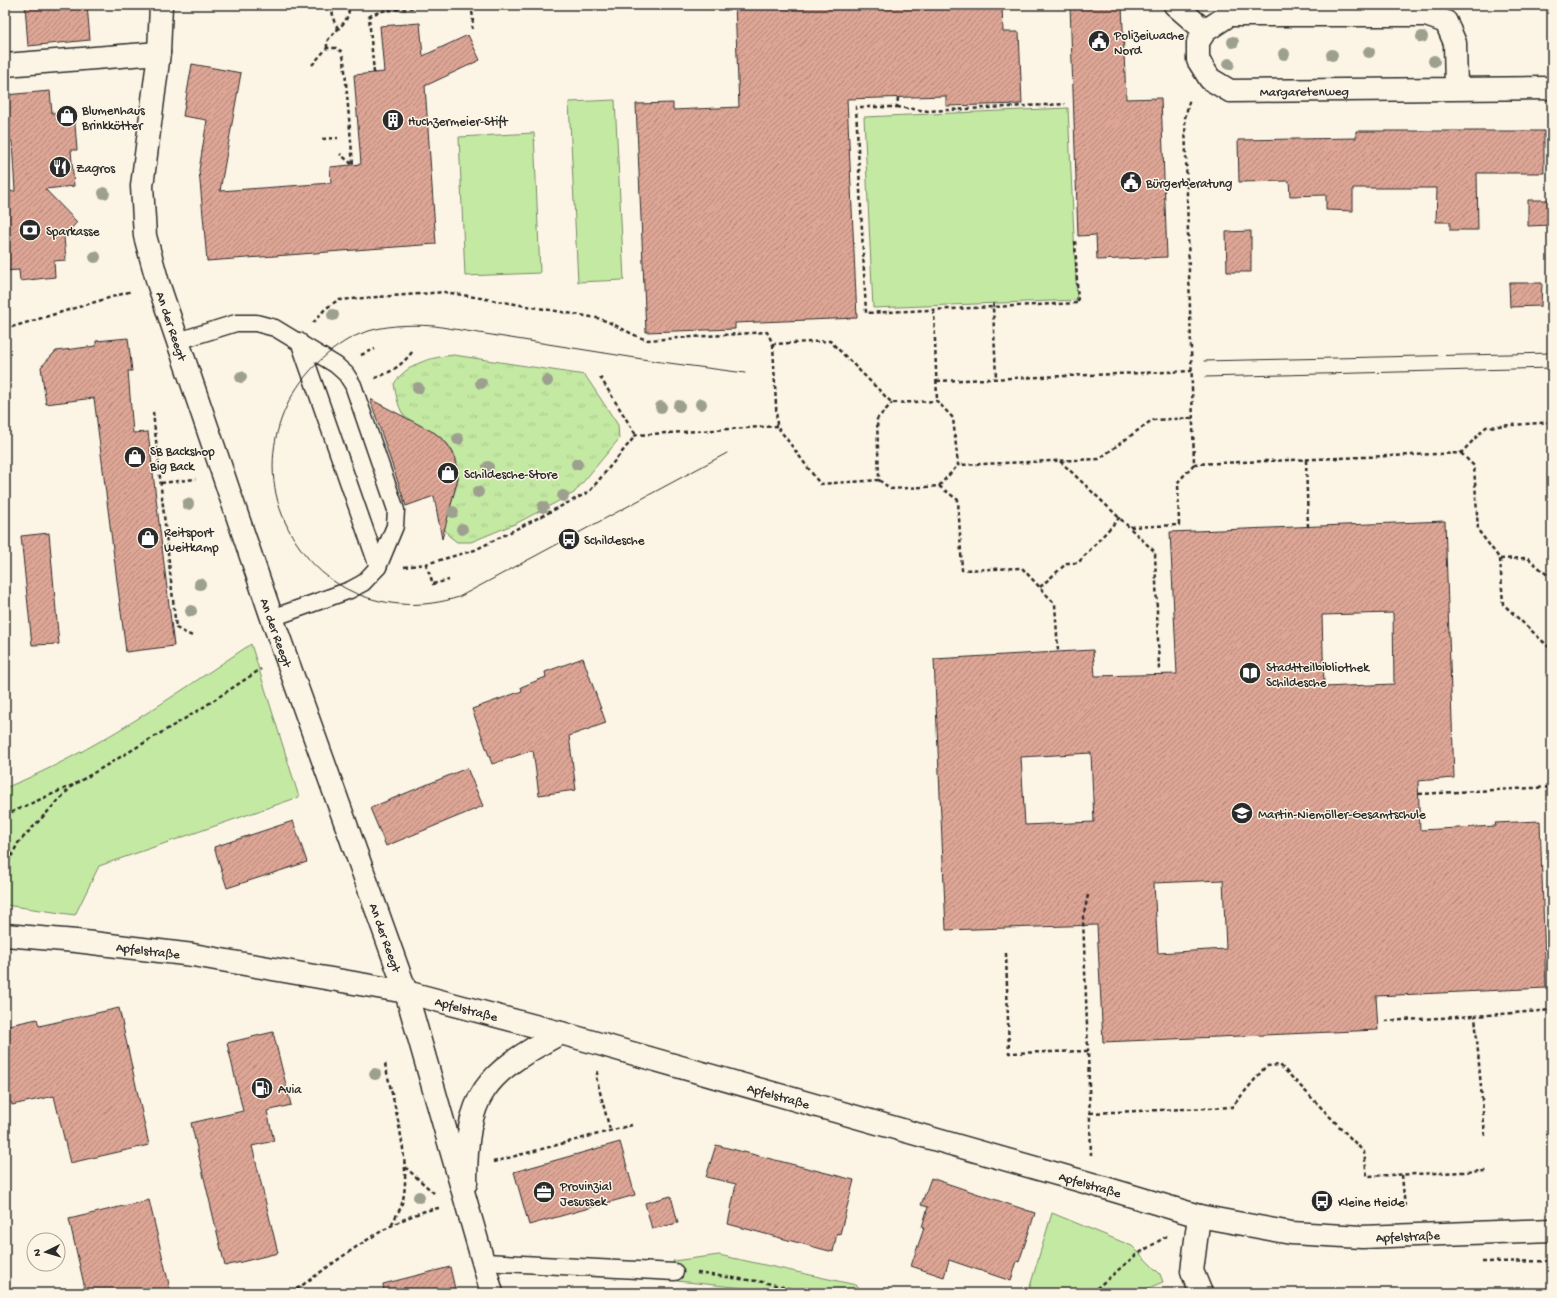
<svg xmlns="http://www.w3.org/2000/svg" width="1557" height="1298" font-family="'Gochi Hand',sans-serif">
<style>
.grass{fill:url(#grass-tufts);stroke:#788a67}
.park{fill:#c4e9a3;stroke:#788a67}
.building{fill:url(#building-hatch);stroke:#2b2b2b;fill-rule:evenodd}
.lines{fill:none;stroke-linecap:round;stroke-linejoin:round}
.service-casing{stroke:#2b2b2b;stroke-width:19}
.minor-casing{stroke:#2b2b2b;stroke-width:25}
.tertiary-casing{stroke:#2b2b2b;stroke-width:25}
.path{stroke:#2b2b2b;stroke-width:2.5;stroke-dasharray:4 3;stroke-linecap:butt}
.service{stroke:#fcf5e5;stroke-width:16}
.minor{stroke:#fcf5e5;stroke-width:22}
.tertiary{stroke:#fcf5e5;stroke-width:22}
.tram{stroke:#2b2b2b;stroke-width:1}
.tree{fill:#9ea08f}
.labels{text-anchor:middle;stroke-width:3;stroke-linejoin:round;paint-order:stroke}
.poi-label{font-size:13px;fill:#2b2b2b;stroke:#fcf5e5;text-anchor:start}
.street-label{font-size:13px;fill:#2b2b2b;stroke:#fcf5e5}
</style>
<defs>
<pattern id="grass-tufts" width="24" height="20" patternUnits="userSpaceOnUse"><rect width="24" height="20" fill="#c4e9a3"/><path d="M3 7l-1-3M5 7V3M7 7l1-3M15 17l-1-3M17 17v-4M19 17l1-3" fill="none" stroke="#a9c88c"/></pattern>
<pattern id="building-hatch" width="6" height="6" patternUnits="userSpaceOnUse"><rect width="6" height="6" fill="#dda595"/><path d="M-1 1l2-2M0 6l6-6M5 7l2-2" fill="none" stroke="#b3877a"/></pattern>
</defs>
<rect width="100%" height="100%" fill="#fcf5e5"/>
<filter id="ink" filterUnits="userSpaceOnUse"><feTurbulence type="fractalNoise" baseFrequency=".025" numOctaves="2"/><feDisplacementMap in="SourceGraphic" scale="8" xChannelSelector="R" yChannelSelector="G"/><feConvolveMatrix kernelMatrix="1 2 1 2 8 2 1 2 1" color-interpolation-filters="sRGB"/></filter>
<g filter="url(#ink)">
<path class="grass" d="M454,355L585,375L618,425L619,439L574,493L517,523L471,542H457L449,536L438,519C461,494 469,455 436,434C427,428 413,426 406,418C398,410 396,394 394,384C406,364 431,357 454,355Z"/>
<g class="park">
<path d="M615,100L624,280L578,282L569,102Z"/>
<path d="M1068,108L1077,300L873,308L864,117Z"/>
<path d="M534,133L540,273L465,276L459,137Z"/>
<path d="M251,644L299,797L99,866L75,915L5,905V788C94,752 172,697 251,644Z"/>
<path d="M1052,1213L1132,1246L1160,1274L1163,1282L1136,1293H1028Z"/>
<path d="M719,1255L856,1285L866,1293H894H754L753,1289L677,1281L673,1261Z"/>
</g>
<g class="building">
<path d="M25,5H87L90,40L28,46Z"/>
<path d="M735,5H1002L1003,32H1019L1022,104L946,106V96L847,99L857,318L735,323V329L646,332L636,104L673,103V110L739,107Z"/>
<path d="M1070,5H1122L1126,99L1161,98L1167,257L1097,260L1096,235L1078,236Z"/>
<path d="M420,23L423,56L468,35L480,60L425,86L436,244L207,261L199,170L207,120L183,116L192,64L241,73L220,191L331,183L330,167L361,164L354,75L384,72L380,26Z"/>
<path d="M50,91L52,113L74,112L77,150H71L74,186L45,189L77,222L64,237L66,260L54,261L55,277L20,281L19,270L5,271V192L15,191L12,141H5V95Z"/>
<path d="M1356,131H1544V173H1477L1478,230H1450V222H1436L1437,188H1353V211L1326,210V195L1290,196L1289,181L1239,182L1238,140L1356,138Z"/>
<path d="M1528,200H1552V225L1528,226Z"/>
<path d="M1251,231V272H1227L1226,232Z"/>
<path d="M1509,283H1542L1541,306L1510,307Z"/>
<path d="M128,338L132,371H128L133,433L148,432L174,646L126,652L94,398L46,404L41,367L56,351L96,346V341Z"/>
<path d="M370,399L435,433L447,444L453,453L457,465L458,478L442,539L434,496L406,506Z"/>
<path d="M1445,521L1454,778L1418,781L1420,830L1496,826L1495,823L1540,821L1546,988L1376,996L1378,1030L1103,1042L1097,925L946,930L934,659L1093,650L1095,676L1177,674L1170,532ZM1393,613L1394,684L1324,687L1322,615ZM1091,753L1094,822L1025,825L1021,757ZM1223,880L1226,949L1158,953L1154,883Z"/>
<path d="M49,533L59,644L32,645L21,536Z"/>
<path d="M583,658L606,723L569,736L576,790L539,795L533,750L492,764L472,709L522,691L521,687L546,677L545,672Z"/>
<path d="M467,768L483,806L386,846L370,808Z"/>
<path d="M293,821L307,862L227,888L214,847Z"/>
<path d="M119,1008L149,1145L70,1163L54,1096L12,1105L11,1102L5,1103V1026L37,1019L39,1026Z"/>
<path d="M273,1032L291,1105L267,1111L274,1141L252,1146L278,1253L225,1266L191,1123L243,1111L227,1043Z"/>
<path d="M620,1142L635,1195L529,1225L514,1172Z"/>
<path d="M716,1145L854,1180L840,1234L837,1233L833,1252L728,1224L736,1184L706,1177Z"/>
<path d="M931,1178L1035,1213L1019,1262L1017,1261L1011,1281L949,1260L944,1277L911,1266L924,1228L922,1227L928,1207L921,1205Z"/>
<path d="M671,1196L678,1223L652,1229L645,1203Z"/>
<path d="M149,1200L171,1293H86L69,1219Z"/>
<path d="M450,1267L456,1293H384L383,1284Z"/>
</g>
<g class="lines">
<g class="service-casing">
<g id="service">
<path d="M178,341L236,323H256L275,328L336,365L346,374L353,385L396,510L395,526L378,567L363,583L350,590L272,618"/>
<path d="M299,341L378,567"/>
<path d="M484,1262L675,1272"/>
</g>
</g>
<g class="minor-casing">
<g id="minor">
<path id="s1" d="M161,5L159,53L142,186L145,236L158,283L272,618L406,992L492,1293"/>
<path d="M1175,5L1205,31"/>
<path d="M5,65L159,53"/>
<path id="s2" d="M1456,88L1455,43L1446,22L1426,15H1229L1205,31L1198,42V60L1210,79L1230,91L1552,88"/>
<path d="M466,1183C466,1093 484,1074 561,1033"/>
<path d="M1199,1216L1192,1271L1201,1293"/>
</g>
</g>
<g class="tertiary-casing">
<g id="tertiary">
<path id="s3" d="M5,935L76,941L193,955L406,992L561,1033L1092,1184L1199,1216L1291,1233L1362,1237L1552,1230"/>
</g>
</g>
<g class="path">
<path d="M331,5L334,21L339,30"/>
<path d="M384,5L385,10"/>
<path d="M471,5L473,18L472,29"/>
<path d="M327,48V41C337,28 350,23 349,5"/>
<path d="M312,65L327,48H336L341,51L344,59L353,165L340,154"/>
<path d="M374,73L369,17C385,5 405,14 417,5"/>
<path d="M898,98L897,107H856L866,313L993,307L996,378"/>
<path d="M897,107L928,111L1065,104"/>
<path d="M322,139L338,138"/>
<path d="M994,303L993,307L1078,303L1075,240"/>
<path d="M934,310L937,401"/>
<path d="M313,323L325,309L338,300L445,292L597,318C615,323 630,335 648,340L767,332L773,344L830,341L892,403L937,401L953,418L958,465L1099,459L1152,420L1193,418"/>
<path d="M5,329L132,291"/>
<path d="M773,344L777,426L820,484L879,480L877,419L892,403"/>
<path d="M361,355L375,349"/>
<path d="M600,377L636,435"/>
<path d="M375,378C391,373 403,364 413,351"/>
<path d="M937,381L1192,371"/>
<path d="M153,412L176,628L194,637"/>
<path d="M1461,453L1474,466L1478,530L1500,559L1503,604L1552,650"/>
<path d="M1306,460L1308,527"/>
<path d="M1060,461L1155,552L1159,670"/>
<path d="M1194,464L1461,453L1486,427L1552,422"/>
<path d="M879,480L891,489L939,486L958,465"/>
<path d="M161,483L196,479"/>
<path d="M939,486L958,500L962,570L1022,568L1055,604L1058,651"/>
<path d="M1130,527L1179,525L1178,482L1194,464L1185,118L1189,102L1192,99"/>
<path d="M1500,559L1528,558L1552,579"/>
<path d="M426,564L433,584L449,580"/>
<path d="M404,567L426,564L475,550L589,492L636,435L777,426"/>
<path d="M1040,587L1067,563H1078L1120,517"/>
<path d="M1419,794L1552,787"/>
<path d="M5,815L75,784L196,712L261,669"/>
<path d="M5,869L18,843L73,785"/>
<path d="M1088,895L1083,918L1088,1051"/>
<path d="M1006,953L1009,1053L1088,1051L1091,1155"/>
<path d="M1385,1021L1475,1016"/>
<path d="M385,1064C393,1101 415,1173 400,1209C397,1214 394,1220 391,1225"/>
<path d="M598,1071L596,1077L610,1130"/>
<path d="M1090,1113L1232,1107L1266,1066L1280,1065L1364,1152L1367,1176L1487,1171"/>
<path d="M1485,1136L1475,1016L1552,1010"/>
<path d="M493,1162L632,1125"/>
<path d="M405,1167L435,1194"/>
<path d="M1402,1175L1405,1208"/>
<path d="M1482,1262L1552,1261"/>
<path d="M697,1273L763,1282L806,1293"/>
<path d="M291,1293C331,1266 392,1215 439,1208"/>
<path d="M1091,1293L1136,1255L1167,1236"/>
</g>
<use href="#service" class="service"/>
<use href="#minor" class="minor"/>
<use href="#tertiary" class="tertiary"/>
<g class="tram">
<path d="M1204,361L1552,353"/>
<path d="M1205,377L1552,368"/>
<path d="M727,453L459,597C424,608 388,607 355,593C330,582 311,565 296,542C251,472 275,386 344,342C371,325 405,324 435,326L661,362L745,373"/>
</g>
</g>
<g class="tree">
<circle cx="1422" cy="37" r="6"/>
<circle cx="1233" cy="42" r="6"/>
<circle cx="1369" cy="52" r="6"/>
<circle cx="1284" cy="54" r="6"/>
<circle cx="1332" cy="55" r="6"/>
<circle cx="1434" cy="61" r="6"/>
<circle cx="1229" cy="64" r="6"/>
<circle cx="104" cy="193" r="6"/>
<circle cx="95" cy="257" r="6"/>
<circle cx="333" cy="315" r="6"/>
<circle cx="241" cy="377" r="6"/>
<circle cx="547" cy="381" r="6"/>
<circle cx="481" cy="383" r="6"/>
<circle cx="418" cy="388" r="6"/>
<circle cx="701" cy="404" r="6"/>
<circle cx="679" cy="406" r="6"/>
<circle cx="661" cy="407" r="6"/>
<circle cx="458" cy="439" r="6"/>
<circle cx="577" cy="464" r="6"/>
<circle cx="488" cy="467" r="6"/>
<circle cx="478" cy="492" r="6"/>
<circle cx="563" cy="496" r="6"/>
<circle cx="188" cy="504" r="6"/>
<circle cx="543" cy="507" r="6"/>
<circle cx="453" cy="512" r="6"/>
<circle cx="462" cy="529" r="6"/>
<circle cx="200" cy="584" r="6"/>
<circle cx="191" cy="611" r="6"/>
<circle cx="375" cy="1074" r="6"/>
<circle cx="419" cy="1197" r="6"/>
</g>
</g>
<defs>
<g id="civic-disc" transform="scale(1.15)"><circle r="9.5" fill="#2b2b2b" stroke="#fcf5e5"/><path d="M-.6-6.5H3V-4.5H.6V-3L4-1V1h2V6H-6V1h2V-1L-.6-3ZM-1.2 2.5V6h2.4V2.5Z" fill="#fff"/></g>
<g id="shop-disc" transform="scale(1.15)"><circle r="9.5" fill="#2b2b2b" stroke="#fcf5e5"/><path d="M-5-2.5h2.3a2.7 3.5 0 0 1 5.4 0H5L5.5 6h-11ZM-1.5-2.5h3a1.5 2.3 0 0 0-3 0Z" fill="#fff"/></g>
<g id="building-disc" transform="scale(1.15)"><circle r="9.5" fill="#2b2b2b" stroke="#fcf5e5"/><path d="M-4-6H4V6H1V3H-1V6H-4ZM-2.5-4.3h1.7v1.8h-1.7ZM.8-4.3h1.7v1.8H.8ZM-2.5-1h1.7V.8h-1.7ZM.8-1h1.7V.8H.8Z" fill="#fff"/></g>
<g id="restaurant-disc" transform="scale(1.15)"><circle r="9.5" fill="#2b2b2b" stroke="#fcf5e5"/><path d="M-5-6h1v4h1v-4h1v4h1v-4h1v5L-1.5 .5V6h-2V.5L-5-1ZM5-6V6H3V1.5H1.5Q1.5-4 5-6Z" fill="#fff"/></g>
<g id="bank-disc" transform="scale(1.15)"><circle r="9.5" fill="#2b2b2b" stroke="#fcf5e5"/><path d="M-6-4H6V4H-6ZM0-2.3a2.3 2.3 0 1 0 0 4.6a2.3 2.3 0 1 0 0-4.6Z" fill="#fff"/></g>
<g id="bus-disc" transform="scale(1.15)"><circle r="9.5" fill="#2b2b2b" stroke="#fcf5e5"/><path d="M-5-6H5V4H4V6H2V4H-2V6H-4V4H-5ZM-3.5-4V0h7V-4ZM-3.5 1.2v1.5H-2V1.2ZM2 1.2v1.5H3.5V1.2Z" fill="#fff"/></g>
<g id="library-disc" transform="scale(1.15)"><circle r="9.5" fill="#2b2b2b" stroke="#fcf5e5"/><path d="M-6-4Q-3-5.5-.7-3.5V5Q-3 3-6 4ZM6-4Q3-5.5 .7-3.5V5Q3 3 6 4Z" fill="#fff"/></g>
<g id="school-disc" transform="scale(1.15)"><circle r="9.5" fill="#2b2b2b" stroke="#fcf5e5"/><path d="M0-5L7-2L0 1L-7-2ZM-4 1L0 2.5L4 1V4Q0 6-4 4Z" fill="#fff"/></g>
<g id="fuel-disc" transform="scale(1.15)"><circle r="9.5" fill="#2b2b2b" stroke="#fcf5e5"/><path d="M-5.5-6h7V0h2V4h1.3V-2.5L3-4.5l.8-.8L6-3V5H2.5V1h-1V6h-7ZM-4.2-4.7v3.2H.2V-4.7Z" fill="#fff"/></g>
<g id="office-disc" transform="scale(1.15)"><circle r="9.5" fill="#2b2b2b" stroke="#fcf5e5"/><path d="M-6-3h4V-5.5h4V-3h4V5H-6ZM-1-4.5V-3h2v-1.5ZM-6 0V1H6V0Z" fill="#fff"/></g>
</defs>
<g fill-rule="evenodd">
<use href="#civic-disc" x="1099" y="41"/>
<use href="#shop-disc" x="67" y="116"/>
<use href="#building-disc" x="393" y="120"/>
<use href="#restaurant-disc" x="60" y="167"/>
<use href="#civic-disc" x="1131" y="182"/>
<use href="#bank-disc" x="30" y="230"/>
<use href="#shop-disc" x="135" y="457"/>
<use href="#shop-disc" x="448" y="473"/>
<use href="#shop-disc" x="148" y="538"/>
<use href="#bus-disc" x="569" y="539"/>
<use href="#library-disc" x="1250" y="673"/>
<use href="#school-disc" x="1242" y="813"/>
<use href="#fuel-disc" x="262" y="1088"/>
<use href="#office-disc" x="544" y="1192"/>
<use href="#bus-disc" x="1322" y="1201"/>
</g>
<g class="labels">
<g class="poi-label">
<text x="1114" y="39">Polizeiwache<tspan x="1114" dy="15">Nord</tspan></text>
<text x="82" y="114">Blumenhaus<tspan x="82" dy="15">Brinkkötter</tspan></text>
<text x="408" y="125">Huchzermeier-Stift</text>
<text x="76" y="172">Zagros</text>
<text x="1146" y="187">Bürgerberatung</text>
<text x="46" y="235">Sparkasse</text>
<text x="150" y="455">SB Backshop<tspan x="150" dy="15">Big Back</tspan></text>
<text x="464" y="478">Schildesche-Store</text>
<text x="164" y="536">Reitsport<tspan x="164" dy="15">Weitkamp</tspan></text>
<text x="584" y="544">Schildesche</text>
<text x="1266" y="671">Stadtteilbibliothek<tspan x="1266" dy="15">Schildesche</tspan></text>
<text x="1258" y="818">Martin-Niemöller-Gesamtschule</text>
<text x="278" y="1093">Avia</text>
<text x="560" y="1190">Provinzial<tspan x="560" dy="15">Jesussek</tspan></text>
<text x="1338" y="1206">Kleine Heide</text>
</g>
<g class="street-label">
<text dy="5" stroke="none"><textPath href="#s2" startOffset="466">Margaretenweg</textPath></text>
<text dy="5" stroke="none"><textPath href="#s1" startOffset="326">An der Reegt</textPath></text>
<text dy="5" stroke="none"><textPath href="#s1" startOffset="650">An der Reegt</textPath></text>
<text dy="5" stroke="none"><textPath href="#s1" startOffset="974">An der Reegt</textPath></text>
<text dy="5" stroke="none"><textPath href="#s3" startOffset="144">Apfelstraße</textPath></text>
<text dy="5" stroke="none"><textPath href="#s3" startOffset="468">Apfelstraße</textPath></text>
<text dy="5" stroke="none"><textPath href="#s3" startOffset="792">Apfelstraße</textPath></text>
<text dy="5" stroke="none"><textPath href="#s3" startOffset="1116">Apfelstraße</textPath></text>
<text dy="5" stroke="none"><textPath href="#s3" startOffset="1440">Apfelstraße</textPath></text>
</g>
</g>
<rect width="1557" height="1298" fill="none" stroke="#fcf5e5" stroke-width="20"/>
<rect x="10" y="10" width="1537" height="1278" fill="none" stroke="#2b2b2b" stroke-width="1.5" filter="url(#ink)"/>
<g transform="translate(46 1252) rotate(265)"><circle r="19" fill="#fcf5e5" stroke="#a8a49b"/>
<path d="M0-3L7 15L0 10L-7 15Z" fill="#2b2b2b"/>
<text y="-6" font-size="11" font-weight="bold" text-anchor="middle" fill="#2b2b2b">N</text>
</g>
</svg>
